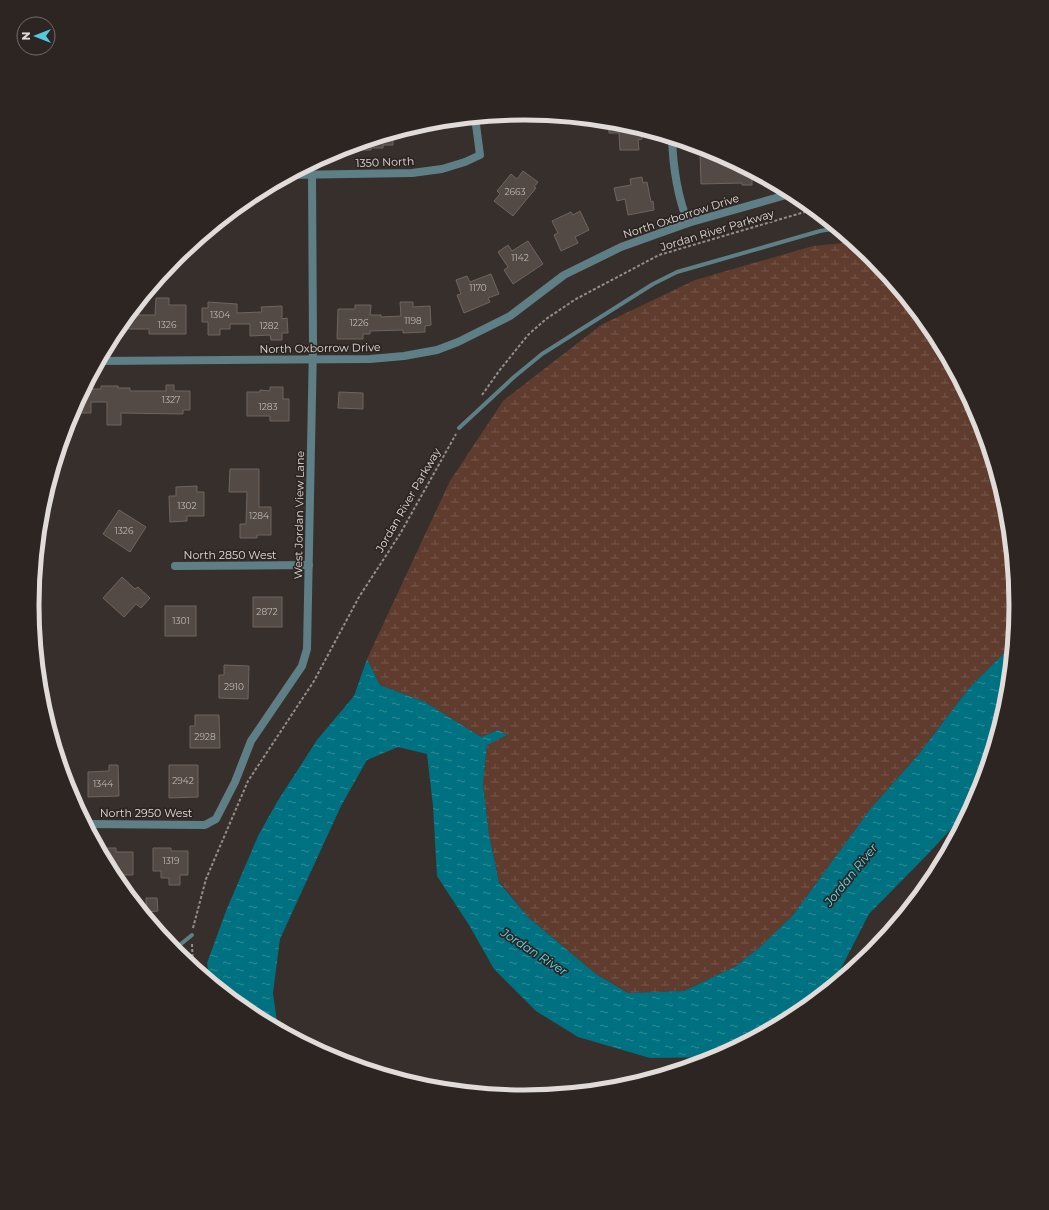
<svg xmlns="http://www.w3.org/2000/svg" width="1049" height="1210" font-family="Montserrat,sans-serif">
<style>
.wetland{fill:url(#wetland-marsh)}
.water{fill:url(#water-ripples)}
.building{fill:#534a46;stroke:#6e6561}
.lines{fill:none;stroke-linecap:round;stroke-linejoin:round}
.path{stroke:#948d8b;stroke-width:2;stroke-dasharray:3 2;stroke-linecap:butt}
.lane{stroke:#5d7f85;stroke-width:4}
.street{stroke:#5d7f85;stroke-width:8}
.labels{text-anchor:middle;stroke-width:3.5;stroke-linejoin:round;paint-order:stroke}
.number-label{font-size:9px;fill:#beb8b5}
.street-label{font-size:11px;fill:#e1dcda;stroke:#2d2522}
.water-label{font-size:12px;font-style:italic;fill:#5de0f6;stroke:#2d2522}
.rim{fill:none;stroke:#e1dcda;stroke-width:5}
</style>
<defs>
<pattern id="wetland-marsh" width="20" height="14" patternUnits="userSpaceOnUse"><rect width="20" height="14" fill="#5f3c2e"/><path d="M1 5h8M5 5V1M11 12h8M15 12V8" fill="none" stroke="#76584c"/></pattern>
<pattern id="water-ripples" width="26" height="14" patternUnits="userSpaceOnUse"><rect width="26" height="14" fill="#007180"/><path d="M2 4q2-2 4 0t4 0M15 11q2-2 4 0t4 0" fill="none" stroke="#318b97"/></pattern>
</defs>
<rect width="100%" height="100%" fill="#372f2b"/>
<path class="wetland" d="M854,242L873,257L934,332L980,417L1008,509L1017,605L1013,644L969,688L918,755L871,808L793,915L761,946L736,966L684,991L628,993L596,974L528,917L499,881L489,834L483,784L487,744L507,735L498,730L481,737L425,702L380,685L367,659L450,481L503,401L601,325L695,280L813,246Z"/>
<path class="water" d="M1013,644L1007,701L979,794L975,803L927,855L869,914L832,986L798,1015L723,1055L713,1057L650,1058L578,1037L536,1011L494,969L469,925L437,876L433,806L427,754L398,747L367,760L341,806L280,939L273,993L278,1029L251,1014L210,981L207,963L226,911L258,836L277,802L317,740L354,696L367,659L380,685L425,702L481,737L498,730L507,735L487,745L483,784L489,834L499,882L528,917L596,974L628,993L684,991L736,966L761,946L793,915L871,808L918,755L969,688Z"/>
<g class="building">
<path d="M608,121L621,122L642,128V139L638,140L639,150H620L619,133H609Z"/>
<path d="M393,133V145H383V148H371V150H344L343,148Z"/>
<path d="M710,149L737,163V172H752V185H742V183L701,184L700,152L710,151Z"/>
<path d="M523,171L538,182L534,187L536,188L513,216L494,201L500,194L497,191L511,174L517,179Z"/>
<path d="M642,177L643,183L647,182L651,202L653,201L654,210L628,215L625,199L617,201L614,188L631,185L630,179Z"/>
<path d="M580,211L589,230L575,237L578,243L561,251L554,235L558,233L552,221L571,212L573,215Z"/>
<path d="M528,241L543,264L513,284L504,270L508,267L498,252L508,245L512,251Z"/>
<path d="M491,274L499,294L488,298L490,302L464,313L457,295L461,294L456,280L467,276L470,282Z"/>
<path d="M156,298H169V305H186V334H149V329H117L137,305V315H155Z"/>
<path d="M208,302L237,304V313L262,312L261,307L282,306V319L287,318L288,333H282V340H271L270,335L250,336V324H230V329H220V335H208V322H202V308H208Z"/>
<path d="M400,302H413V307L430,306L431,325L425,326V332L403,333V330L370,331V334H363V339H337L338,309H355V305H371L370,315H381V317L401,316Z"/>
<path d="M166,385H174V391H190V410H183V414L121,413V425H107V402H91V413H71L84,389H101V386H118V388H130V391H166Z"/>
<path d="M270,387H283V399H289V421H270V416H247V392H260V390L270,391Z"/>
<path d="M339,392L363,393V409L338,408Z"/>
<path d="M230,469H259V507H271V535H257V538H240V524H246L247,492H229Z"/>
<path d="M197,486V492H204V516H187V521L170,522L169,496H176V487Z"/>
<path d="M119,510L146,527L130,552L103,534Z"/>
<path d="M122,577L135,589L138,587L150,598L141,608L136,604L124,617L103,598Z"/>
<rect x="253" y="597" width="29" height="30"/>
<rect x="165" y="606" width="31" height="30"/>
<path d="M224,665L249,666L248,699L219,698V675H224Z"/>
<path d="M195,715H219L220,748H190V726H195Z"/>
<path d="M109,765H118L119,796L88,797V772L109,771Z"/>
<path d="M169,765H198V797L169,798Z"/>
<path d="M99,848H116V852H133V875H117V870H111Z"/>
<path d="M153,848H171V851H188V875H180V885H169V878H161V871H153Z"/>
<path d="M146,898H157L158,911L146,912Z"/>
</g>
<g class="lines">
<g class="path">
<path d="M482,395L499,371L528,335L546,319L576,299L659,255L815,209"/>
<path d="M193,928L206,879L248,781L314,681L359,597L400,534L456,434"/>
<path d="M192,944L193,967"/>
</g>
<g class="lane">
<path d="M459,428L514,377L542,354L653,284L677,272L820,231L838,228"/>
<path d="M172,948H176L192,935"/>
</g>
<g class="street">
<path d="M672,138C673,167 677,195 688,223"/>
<path d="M288,175L412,173L442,169L465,162L480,155L475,117"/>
<path d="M99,361L370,359L404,356L437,350L458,342L510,316L564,275L621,247L688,223L793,193"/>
<path d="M175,566L309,565"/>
<path d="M86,824L205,825L216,819L235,782L251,741L302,666L307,649L313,346L312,175"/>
</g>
</g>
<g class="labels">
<g class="number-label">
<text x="515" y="195">2663</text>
<text x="520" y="261">1142</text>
<text x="478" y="291">1170</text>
<text x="220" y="318">1304</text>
<text x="413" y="324">1198</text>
<text x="359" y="326">1226</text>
<text x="167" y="328">1326</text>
<text x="269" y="329">1282</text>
<text x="171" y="403">1327</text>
<text x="268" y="410">1283</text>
<text x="187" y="509">1302</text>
<text x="259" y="519">1284</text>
<text x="124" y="534">1326</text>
<text x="267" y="615">2872</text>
<text x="181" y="624">1301</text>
<text x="234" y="690">2910</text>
<text x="205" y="740">2928</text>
<text x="183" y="784">2942</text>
<text x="103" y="787">1344</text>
<text x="171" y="864">1319</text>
</g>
<g class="street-label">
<text transform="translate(385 162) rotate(-2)" y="4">1350 North</text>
<text transform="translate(681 216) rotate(-18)" y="4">North Oxborrow Drive</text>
<text transform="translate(717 230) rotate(-17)" y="4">Jordan River Parkway</text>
<text transform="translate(320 348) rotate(-1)" y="4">North Oxborrow Drive</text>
<text transform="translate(408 500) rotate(-60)" y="4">Jordan River Parkway</text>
<text transform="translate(299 515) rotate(-89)" y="4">West Jordan View Lane</text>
<text x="230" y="559">North 2850 West</text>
<text x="146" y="817">North 2950 West</text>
</g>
<g class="water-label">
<text transform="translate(851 875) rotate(-51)" y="4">Jordan River</text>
<text transform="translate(534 952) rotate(33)" y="4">Jordan River</text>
</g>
</g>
<path d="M0 0H1049V1210H0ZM39 605a485 485 0 1 1 970 0a485 485 0 1 1-970 0Z" fill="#2d2522" fill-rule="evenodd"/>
<path class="rim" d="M39 605a485 485 0 1 1 970 0a485 485 0 1 1-970 0Z"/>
<g transform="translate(36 36) rotate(270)"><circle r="19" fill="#2d2522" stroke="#756e6c"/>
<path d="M0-3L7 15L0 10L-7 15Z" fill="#54cade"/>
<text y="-6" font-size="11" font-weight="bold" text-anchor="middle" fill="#e1dcda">N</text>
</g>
</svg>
